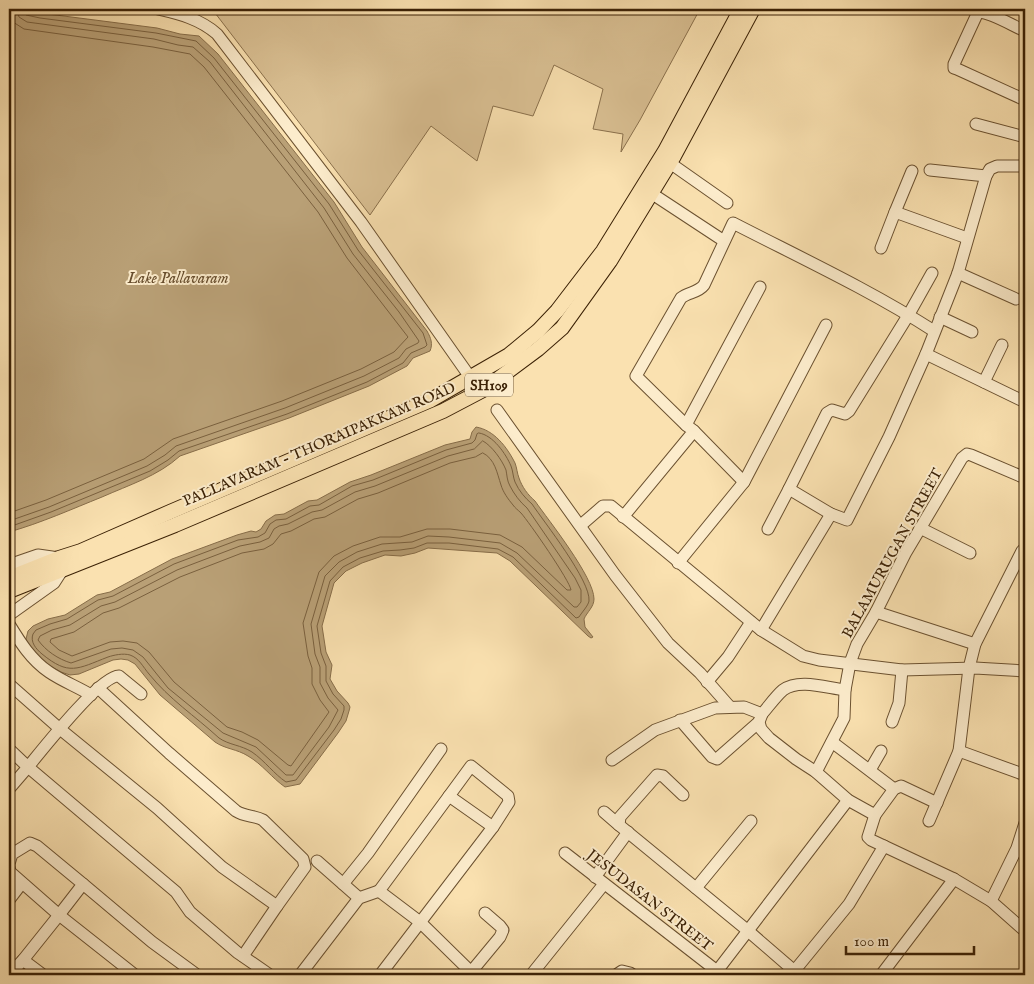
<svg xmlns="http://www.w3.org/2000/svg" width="1034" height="984" font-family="'IM FELL English',serif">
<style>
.green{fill:#dac093;stroke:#8a704c}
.water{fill:#b9a076;stroke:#876d49}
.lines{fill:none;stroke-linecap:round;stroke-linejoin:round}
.shore{stroke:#7a603e;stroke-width:1}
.minor-casing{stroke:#6b5130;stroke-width:13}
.major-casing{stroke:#3b2105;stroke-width:16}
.minor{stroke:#fceccc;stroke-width:11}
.major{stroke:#fae1b0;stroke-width:14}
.labels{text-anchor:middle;stroke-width:4;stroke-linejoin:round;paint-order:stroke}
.shield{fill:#fceccc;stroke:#755e41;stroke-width:1}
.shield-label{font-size:14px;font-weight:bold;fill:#3b2105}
.street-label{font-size:15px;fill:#3b2105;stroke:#fceccc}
.water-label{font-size:16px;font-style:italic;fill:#674d2d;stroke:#fceccc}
</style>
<rect width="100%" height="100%" fill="#fae1b0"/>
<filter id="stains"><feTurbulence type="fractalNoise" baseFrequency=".004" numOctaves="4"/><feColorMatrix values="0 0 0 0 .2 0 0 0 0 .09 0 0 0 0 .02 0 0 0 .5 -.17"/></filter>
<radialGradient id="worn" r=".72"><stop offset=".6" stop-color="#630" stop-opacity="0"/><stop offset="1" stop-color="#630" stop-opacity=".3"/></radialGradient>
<path class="green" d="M212,9H700L640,120L621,152L623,134L593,129L603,89L554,65L533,116L493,106L477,161L431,126L370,215Z"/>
<g class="water">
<path d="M9,9L157,28L180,34L199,36L218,54L334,202L362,247L427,331C431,338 433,344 430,351L413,358L407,366L369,386L289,418L180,456C158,476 129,485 102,497C72,509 41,523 9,532Z"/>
<path d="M476,427C494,430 507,447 515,463C517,468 517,473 519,478C522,487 528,495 535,501C549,521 594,577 594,599C594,607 587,612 584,619L585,627L593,637L591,638L588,636L510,561L497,553L428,548L415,553L401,556L385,555L362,563L346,571L334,583L322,626L326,652L332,665L330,679L337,691L348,703L350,707L349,711L346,721L338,733L300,784L285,787C272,778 262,764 248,756C237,749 225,749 215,742L160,695L135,664L128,660L121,659L113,660L79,674L70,675L61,672L48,665L35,655L28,645L26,639L28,631L33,626L48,619L65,615L97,595L110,592L172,559L237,535L251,531L256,532L261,529L266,521L275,515L284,514L308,501L317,500L350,482L371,475L445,445L470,439L472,432Z"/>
</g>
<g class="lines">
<g class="shore">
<path d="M479,433C493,435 506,454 511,466C513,471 513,477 515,482C519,491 525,498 532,504C544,522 591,581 589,601C588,606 582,612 579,617L576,618L513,557L498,549L449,543H427L414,548L400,550L383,551L360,558L343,567L330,581L317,626L321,653L326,666V681L333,694L344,706V710L341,719L334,730L296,780L286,782C274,774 265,761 252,752C241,745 229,745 219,738C195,716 169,699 149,674C143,667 139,658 130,655C123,653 114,655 108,657C77,669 69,676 42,654C36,649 30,642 33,634L36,630L50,624L67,619L98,600L113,596L174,564L238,540L258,537L265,533L270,524L276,520L286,519L310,506L319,505L352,486L373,480L446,450L472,443L475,440L477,434Z"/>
<path d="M483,441C492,446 502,460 506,470C507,475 507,481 510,486C514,494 520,502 527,508L575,578L581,590V602L577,607H574L517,553L500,543L449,537L428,536L412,542L382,544L357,552L339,562L325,576L311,624L315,654L320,667V683L328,698L338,710L329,727L293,775H286L256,747L223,733L168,688L143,657L133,650L122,648L111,649L71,663C58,659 46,651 38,640L40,636L52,630L70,625L101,606L115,602L177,570L240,546L260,542L269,538L274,529L279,526L288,524L312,512L322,510L355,492L375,486L448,456L474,449Z"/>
<path d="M483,453C495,459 497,473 501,485C503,492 508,499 513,505C515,508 518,510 521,513C529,522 570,581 571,590H567L522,547L500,535L450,529H427L400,537H380L353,546L334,556L319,572L303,623L308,656L312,668V684L320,700L329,712L291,766L288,765L258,740L242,732L227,727L174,682L149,652L137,643L123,641L110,642L72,656L59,650L50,642L51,639L74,632L103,613L119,608L180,577L242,553L264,549L273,544L281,534L291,531L314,519L325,517L358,499L378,493L450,463L475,457Z"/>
<path d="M9,513L46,500L144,459L173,439L282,401L361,369L394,352L408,337L347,258L318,212L204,67L190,54L153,47L24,29L13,22L9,9"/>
<path d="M9,521L49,507L147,466L165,455L176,446L285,408L364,376L399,358L406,349L418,343L419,341L399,312L353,254L324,208L210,62L193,47L178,45L154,39L27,22L19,17L17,9"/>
<path d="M9,527L51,512L150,471L168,460L179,451L287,414L367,382L403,363L411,353L425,347L427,345L423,333L358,250L329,204L214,58L196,41L156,33L40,18L26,15L23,9"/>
</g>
<g class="minor-casing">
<g id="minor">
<path d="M158,9C180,14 200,19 217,34L361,222L470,377"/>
<path d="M1025,31C1013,26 991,12 978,12L954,64V68L957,69L1025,100"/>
<path d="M976,124L1025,137"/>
<path d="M670,163L727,203"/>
<path d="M930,170L986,176"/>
<path d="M651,193L724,241"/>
<path d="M895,212L912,171"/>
<path d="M881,248L895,212L967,238"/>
<path d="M932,273L909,314L849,411L845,414L832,410L827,413L789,489L831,514L847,520L889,437L926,354L958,273L986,176L990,169L997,166H1025"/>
<path d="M958,273L1016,299"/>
<path d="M940,317L972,332"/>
<path d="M926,354L1025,402"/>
<path d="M984,382L1002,345"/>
<path d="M497,410L615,575L668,643L700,673L730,707"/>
<path d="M686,425L636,376L681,298C688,292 698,293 704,285L733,223C801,258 870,290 934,331"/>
<path d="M694,431L744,482"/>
<path d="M623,517L694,431L686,425L760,287"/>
<path d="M581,525L603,506H611L761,630L803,656L819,660L902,670L975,668L1025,671"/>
<path d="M920,528L970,553"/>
<path d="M768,529L789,489"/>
<path d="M678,563L744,482L826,325"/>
<path d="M9,565L38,555L59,558"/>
<path d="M876,612L975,644"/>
<path d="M9,615L54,583L63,569"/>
<path d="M9,624C20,642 31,660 49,672C62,681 78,687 91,695"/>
<path d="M761,630L831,514"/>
<path d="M707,682L728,657L751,622"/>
<path d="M9,684L60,729L157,808L222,867L277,906L243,956"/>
<path d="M98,688L169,753L236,811C245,817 254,815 263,820L303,859L305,867L277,906"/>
<path d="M762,714L759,722L761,729L769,738L796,759L816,772L848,800L875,815L894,789L901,786L937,803"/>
<path d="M680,720L712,757L717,759L759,722"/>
<path d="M892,722L899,703L902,670"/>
<path d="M832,742L894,789"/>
<path d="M9,749L28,767C42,750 101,675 119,676L141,694"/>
<path d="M959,751L1025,775"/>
<path d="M612,760L655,730L715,708L744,707L762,714C769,706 775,697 783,690C799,678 827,688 845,690"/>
<path d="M870,770L881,751"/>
<path d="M816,772L844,718L845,690L850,663L857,644L876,612L905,554L962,458L967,454L971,455L1025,478"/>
<path d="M9,789L28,767L176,892L190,912L238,953L270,975"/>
<path d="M683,795L663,776L657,775L620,817L619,825L747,930L799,975"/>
<path d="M604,812L619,825"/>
<path d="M875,815L868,837L871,840L954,879L991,901L1025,931"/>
<path d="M929,821L959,751L969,668L975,644L1022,551L1025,548"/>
<path d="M565,853L717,971"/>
<path d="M317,861L359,898"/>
<path d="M9,864L12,854L30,843L37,846L83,884L59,915L10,872L9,866"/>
<path d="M595,877L628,832"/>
<path d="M83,884L152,942L197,975"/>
<path d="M343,884L368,853L441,749"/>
<path d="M696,888L751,821"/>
<path d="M9,900L22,883"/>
<path d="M991,901L1017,848L1025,823"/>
<path d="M23,960L43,975"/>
<path d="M471,972L500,937L503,930L500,926L485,913"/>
<path d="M9,975L23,960L59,915L135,975"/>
<path d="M300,975L359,898L379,891"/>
<path d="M380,975L493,827L509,802L508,796L471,766L449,796"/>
<path d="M468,975L471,972L420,922L379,891L449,796L493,827"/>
<path d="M531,975L604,884"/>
<path d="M616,975L622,971L630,973L633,975"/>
<path d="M714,975L848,800"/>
<path d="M791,975L849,904L884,846"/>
<path d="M881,975L954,879"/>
</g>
</g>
<g class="major-casing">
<g id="major">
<path d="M9,578L59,558L81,551L170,512L431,400L509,355L538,331L557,311L603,251L665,151L741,9"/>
<path d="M9,591L175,525L443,411L483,390L538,349L562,328L610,261L674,156L753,9"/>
</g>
</g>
<use href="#minor" class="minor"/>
<use href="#major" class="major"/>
</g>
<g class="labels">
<rect class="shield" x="465" y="373.5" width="48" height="23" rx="4"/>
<g class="shield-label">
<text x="489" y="390">SH109</text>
</g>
<g class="street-label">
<text transform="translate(319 444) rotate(-23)" y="5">PALLAVARAM - THORAIPAKKAM ROAD</text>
<text transform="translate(892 553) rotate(-61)" y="5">BALAMURUGAN STREET</text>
<text transform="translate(650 900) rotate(38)" y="5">JESUDASAN STREET</text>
</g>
<g class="water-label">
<text x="178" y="283">Lake Pallavaram</text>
</g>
</g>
<rect width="1034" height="984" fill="none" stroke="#fae1b0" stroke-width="30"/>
<rect x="10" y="10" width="1014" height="964" fill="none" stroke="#3b2105" stroke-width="2.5"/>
<rect x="15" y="15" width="1004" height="954" fill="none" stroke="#3b2105"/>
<path d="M846 946v8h128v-8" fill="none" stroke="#3b2105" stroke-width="2.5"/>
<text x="854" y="946" font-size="15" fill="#3b2105" stroke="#fceccc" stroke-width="4" paint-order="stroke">100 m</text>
<rect width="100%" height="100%" filter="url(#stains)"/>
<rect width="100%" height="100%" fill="url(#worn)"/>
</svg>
